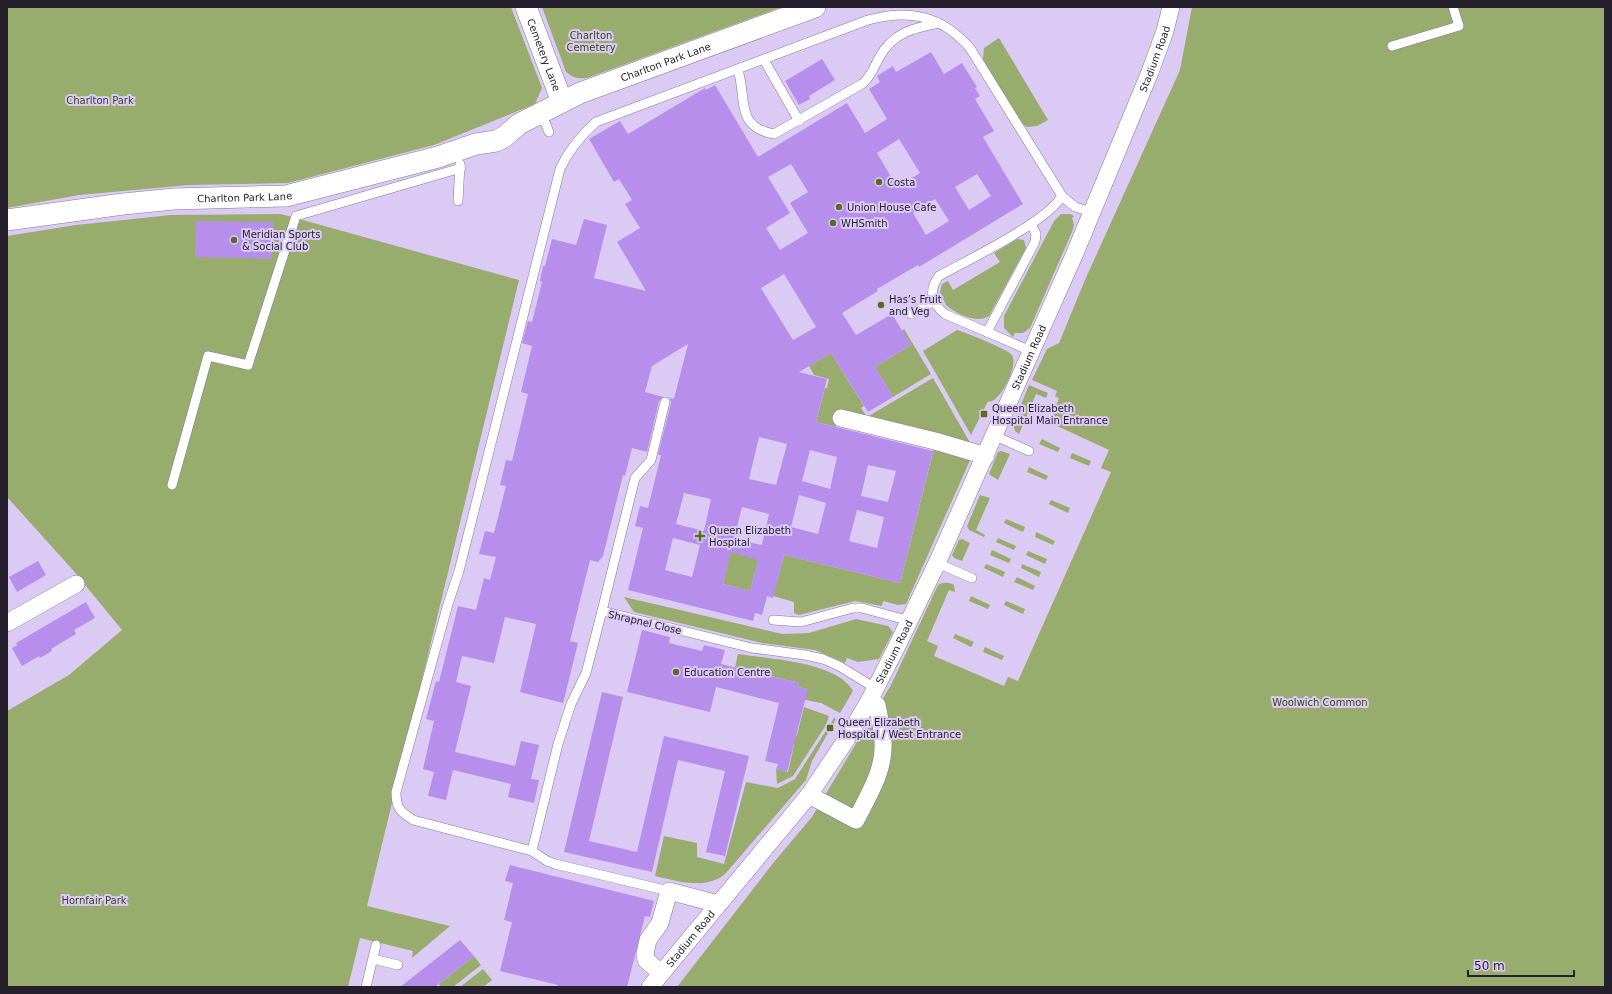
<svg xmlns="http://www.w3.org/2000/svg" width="1612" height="994" font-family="'DejaVu Sans',sans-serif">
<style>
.green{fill:#98ac6e}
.building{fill:#b88eed;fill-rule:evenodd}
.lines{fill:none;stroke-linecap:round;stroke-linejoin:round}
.service-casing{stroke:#88789e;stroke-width:10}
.minor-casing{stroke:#88789e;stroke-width:18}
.tertiary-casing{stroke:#88789e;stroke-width:22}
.service{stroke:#fff;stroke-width:9}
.minor{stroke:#fff;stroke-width:17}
.tertiary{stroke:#fff;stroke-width:21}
.poi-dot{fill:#586d1d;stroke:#dbcaf4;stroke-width:1.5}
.labels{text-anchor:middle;stroke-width:4;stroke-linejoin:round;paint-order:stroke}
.park-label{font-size:10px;fill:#384519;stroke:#dbcaf4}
.street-label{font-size:10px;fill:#241e2d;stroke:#dbcaf4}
.poi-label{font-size:10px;fill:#241e2d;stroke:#dbcaf4;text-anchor:start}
</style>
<rect width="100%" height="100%" fill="#dbcaf4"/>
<g class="green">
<path d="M7,7H511L542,88L535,104L434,145L288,183L189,185L79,195L7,208Z"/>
<path d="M542,7H782L587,78C578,79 573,78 566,72Z"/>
<path d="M1192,7H1605V987H677L774,862L812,817L891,685L938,585C943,582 949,582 954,585L955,592L949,590L927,641L938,646L934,656L1004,686L1008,677L1018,681L1111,472L1101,468L1109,450L1055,425L1052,417L1059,398L1055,396L1057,391L1032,380L1047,349L1059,343L1085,280L1180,70Z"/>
<path d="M999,38L1048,120L1037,126L1027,127L1020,122L983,59L984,48Z"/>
<path d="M281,214L519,280L367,906L450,926L412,958L413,951L360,938L348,987H7V711L69,675L122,630L72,569L7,497V236L76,225L171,215Z"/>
<path d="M1061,214H1070L1074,216L1072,218L1074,225L1072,232L1030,328L1023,333H1015L1013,337L1004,328V316L1054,221Z"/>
<path d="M1017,239L1024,240L1026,248L989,316C977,324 956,314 946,305L940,292L942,284L948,281L953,290L1000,262L994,253Z"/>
<path d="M904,329L931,374L893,397L875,367L911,345L902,331Z"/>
<path d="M957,330C967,333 1004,348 1011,354C1020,363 1002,397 992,401C990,402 988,401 987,403L971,435L923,351Z"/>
<path d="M831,353L864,406L861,408L867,417L933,378L972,446L839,415L836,427L816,422L825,388H827L829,379L814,375L809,366Z"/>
<path d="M1029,385L1048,393L1046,398L1036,394L1019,434L1015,431L1013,424Z"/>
<path d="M1042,439L1060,448L1058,452L1039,444Z"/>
<path d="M935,444L971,458L906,604L898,605L883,601L882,606L855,601L799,615L794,613V602L773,596L784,555L900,583Z"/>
<path d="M1001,451L1010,454L998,480L989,474L998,452Z"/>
<path d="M1072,453L1091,461L1089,466L1070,458Z"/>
<path d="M1029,467L1048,476L1046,480L1027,472Z"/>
<path d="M980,495L990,498L976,530L985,535L984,537L969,530L967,526Z"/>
<path d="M1051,500L1070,508L1068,513L1049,504Z"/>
<path d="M1006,519L1025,527L1023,532L1004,523Z"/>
<path d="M1036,532L1055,541L1053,545L1035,537Z"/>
<path d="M998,538L1016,546L1014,550L996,542Z"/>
<path d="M962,539L970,543L962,561L954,558L952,555L959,540Z"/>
<path d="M731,550L749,557H759L750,591L723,584Z"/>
<path d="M992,550L1011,559L1009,563L990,555Z"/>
<path d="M1028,551L1047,559L1045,564L1026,555Z"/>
<path d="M986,564L1005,572L1003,577L984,568Z"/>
<path d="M1022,564L1041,572L1039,577L1021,568Z"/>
<path d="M1017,577L1035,586L1033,590L1014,582Z"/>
<path d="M971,596L990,605L988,609L969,601Z"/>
<path d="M624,597L782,634L809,633L856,619L888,626L893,632L879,659L858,662L847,658L845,663L815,650L762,643L634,612Z"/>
<path d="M1006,601L1025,609L1023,614L1004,605Z"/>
<path d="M955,634L974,642L971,647L953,638Z"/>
<path d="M985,647L1004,656L1002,660L983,652Z"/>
<path d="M738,654C768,659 837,661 853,691L840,713L821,703L801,699L808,689L798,687L799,683L771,676V678L762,676V673L735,667Z"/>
<path d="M804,707L829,716L826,725L793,776L777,784L776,769L788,772L794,745L792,744L797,735Z"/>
<path d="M834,718L836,719L812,761L806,780L726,873C706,891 678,881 655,876L664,836L697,843V857L724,864L746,782L778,788L795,779Z"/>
<path d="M474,956L481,965L453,987H441L439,984Z"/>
<path d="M483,969L492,980L483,987H460Z"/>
</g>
<g class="building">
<path d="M931,52L944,74L962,63L977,87L975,88L980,96L975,99L994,131L983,137L1023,204L919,267L918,265L877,289L878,291L842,313L856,335L892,314L911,345L875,367L893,397L868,412L831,353L799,372L827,379L816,422L933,451L900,583L784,555L773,598L767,596L762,615L755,613L753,621L628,590L643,528L635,526L640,506L648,508L661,455H658L671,403L670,398L674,399L688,344L652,366L645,392L663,397L659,401L647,452L632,448L625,476L623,475L603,556L598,562L590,560L570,641L578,643L563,703L520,692L536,624L505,617L494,663L462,656L456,682L471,686L455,752L515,766L521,741L539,745L531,779L539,780L534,803L508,797L511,784L453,770L446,800L428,796L434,772L423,769L434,721L426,719L436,681L439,682L458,606L476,610L484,578L490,580L496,557L479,554L485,531L494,533L506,486L500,485L506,460L512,461L528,394L521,392L532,346L522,343L528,321L532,322L542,282L540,281L543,266H545L552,239L576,245L584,219L607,225L594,278L646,291L617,242L640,228L625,204L632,200L619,179L614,182L589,139L620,121L628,134L705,88L706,90L715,85L758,157L847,103L865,133L887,119L869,89L880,82L877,76L893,66L896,72ZM899,139L920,173L897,187L877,153ZM791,164L808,192L790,203L808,233L780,250L766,228L790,213L768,177ZM977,174L991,196L969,210L955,187ZM935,199L949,221L926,235L913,213ZM784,274L816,327L793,340L761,288ZM759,437L787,444L776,485L749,479ZM810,450L837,457L830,489L802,481ZM868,465L896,471L888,502L861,496ZM684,493L711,499L704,531L676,524ZM799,495L826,503L818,534L791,527ZM742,507L769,514L762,545L734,539ZM857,510L884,517L877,548L849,541ZM673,538L700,545L692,577L665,570ZM731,552L758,560L750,591L723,584Z"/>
<path d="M822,59L835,80L809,96L810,99L799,105L785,81Z"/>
<path d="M196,221L273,222L272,259L195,257Z"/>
<path d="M38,561L46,575L17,592L9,577Z"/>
<path d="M86,602L95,618L74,630L76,634L51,649L52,651L40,658L39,656L22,666L12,648L17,645L16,643Z"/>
<path d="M642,630L670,637L669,643L702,651L704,645L725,650L721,664L799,683L798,687L808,689L787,772L776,769L778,764L765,761L779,703L716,687L710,712L627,692Z"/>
<path d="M602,692L623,697L589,841L637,852L664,736L749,756L725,856L706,852L725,771L678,760L652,872L564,852Z"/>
<path d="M510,865L654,901L650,917L645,916L627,987H557L558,985L500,971L512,922L504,920L513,883L505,881Z"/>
<path d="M460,940L474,956L435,987H400Z"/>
</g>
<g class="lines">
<g class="service-casing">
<g id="service">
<path d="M1392,46L1459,26L1453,7"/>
<path d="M764,60L799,121"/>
<path d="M738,70C747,99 735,127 774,134L862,84C871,77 874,67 879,58C892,33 913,28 939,23"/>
<path d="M541,113L549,132"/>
<path d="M458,201L460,164"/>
<path d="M911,314L934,301"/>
<path d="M987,332L1035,242L1036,234L1031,224"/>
<path d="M1031,351L945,314C932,304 928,290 939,276C968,260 1047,222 1062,196"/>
<path d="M665,402L651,460L635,478L602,611L752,648L805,655L823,659L839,666L875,688"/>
<path d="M995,436L1029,451"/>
<path d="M172,485L208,356L248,365L296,216L461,168"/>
<path d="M937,563L972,578"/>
<path d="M602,611L586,673L571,704L558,744L532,851L413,820C400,811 396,809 396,792L448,604L459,571L560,169C569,150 580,136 596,122L868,20C909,9 941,15 970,48L1062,196L1075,207L1092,212"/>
<path d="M773,620L801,622L853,608H862L910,621"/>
<path d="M532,851L547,861L555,864L669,891"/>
<path d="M373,959L398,965"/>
<path d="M366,987L376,945"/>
</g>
</g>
<g class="minor-casing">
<g id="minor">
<path d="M841,418L935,441L986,456"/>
<path d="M7,623L76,584"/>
<path d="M809,795L856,820C868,796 885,770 883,742C883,730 879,717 877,705L869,701"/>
<path d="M661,973L646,960L645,954L648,940L660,923L669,891L718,904"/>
<path id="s1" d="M650,987L809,795L846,740L869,701L899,642L937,563L1075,253L1150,72L1165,31L1171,7"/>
</g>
</g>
<g class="tertiary-casing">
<g id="tertiary">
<path id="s2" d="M526,7L562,102"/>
<path id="s3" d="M7,220L123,204L174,199L286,196L438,157L476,144L496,141L504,137L519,124L580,93L815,7"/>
</g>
</g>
<use href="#service" class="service"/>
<use href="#minor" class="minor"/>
<use href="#tertiary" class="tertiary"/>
</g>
<g class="poi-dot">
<circle cx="879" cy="182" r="4"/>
<circle cx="839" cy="207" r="4"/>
<circle cx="833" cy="223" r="4"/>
<circle cx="234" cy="240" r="4"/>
<circle cx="881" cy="305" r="4"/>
<rect x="980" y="410" width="8" height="8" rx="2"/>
<path d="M698 530h4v4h4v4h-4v4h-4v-4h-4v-4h4z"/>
<circle cx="676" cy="672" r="4"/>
<rect x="826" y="724" width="8" height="8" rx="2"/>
</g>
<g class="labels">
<g class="park-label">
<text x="591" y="39">Charlton<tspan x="591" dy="12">Cemetery</tspan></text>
<text x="100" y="104">Charlton Park</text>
<text x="1320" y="706">Woolwich Common</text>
<text x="94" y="904">Hornfair Park</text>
</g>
<g class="street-label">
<text dy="4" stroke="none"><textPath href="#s2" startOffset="51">Cemetery Lane</textPath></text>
<text dy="4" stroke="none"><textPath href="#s1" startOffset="1064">Stadium Road</textPath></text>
<text dy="4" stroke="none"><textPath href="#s3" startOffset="686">Charlton Park Lane</textPath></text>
<text dy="4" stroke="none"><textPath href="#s3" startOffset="239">Charlton Park Lane</textPath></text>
<text dy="4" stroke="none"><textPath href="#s1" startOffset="740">Stadium Road</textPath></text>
<text transform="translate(645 622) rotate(13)" y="4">Shrapnel Close</text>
<text dy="4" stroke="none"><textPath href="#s1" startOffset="416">Stadium Road</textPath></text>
<text dy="4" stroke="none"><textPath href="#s1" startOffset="63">Stadium Road</textPath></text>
</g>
<g class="poi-label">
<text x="887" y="186">Costa</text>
<text x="847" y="211">Union House Cafe</text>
<text x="841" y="227">WHSmith</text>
<text x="242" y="238">Meridian Sports<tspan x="242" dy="12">&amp; Social Club</tspan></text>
<text x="889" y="303">Has’s Fruit<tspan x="889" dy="12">and Veg</tspan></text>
<text x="992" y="412">Queen Elizabeth<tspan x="992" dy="12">Hospital Main Entrance</tspan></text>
<text x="709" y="534">Queen Elizabeth<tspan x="709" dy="12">Hospital</tspan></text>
<text x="684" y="676">Education Centre</text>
<text x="838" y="726">Queen Elizabeth<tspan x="838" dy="12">Hospital / West Entrance</tspan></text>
</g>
</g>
<rect width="1612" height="994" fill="none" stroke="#241e2d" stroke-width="16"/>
<path d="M1468 970v6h106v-6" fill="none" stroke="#241e2d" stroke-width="2"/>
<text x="1474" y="970" font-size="12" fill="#241e2d" stroke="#dbcaf4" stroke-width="3" paint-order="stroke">50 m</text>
</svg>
